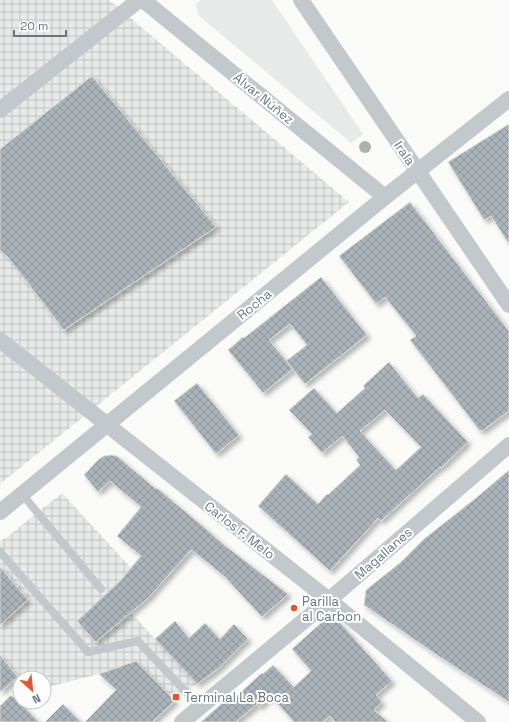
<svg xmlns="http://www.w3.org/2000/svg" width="509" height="722" font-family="'Space Grotesk',sans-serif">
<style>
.built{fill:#e8e9e9}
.industrial{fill:url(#industrial-grid)}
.building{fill:url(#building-cross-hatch);stroke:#dcdcda;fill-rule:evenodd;filter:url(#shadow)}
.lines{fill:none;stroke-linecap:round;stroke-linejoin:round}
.lane{stroke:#c3c8cc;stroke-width:8}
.street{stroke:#c3c8cc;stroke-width:16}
.tree{fill:#aab4a7}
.poi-dot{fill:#e4572e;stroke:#fff;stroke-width:1.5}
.labels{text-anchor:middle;stroke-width:4;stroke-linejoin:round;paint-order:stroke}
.street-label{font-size:13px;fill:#657683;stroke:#fff}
.poi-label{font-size:13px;fill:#657683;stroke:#fff;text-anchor:start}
</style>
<defs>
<pattern id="industrial-grid" width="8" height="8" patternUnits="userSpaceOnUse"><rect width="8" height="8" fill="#e8e9e9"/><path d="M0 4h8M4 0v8" fill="none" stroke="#c0c1c2"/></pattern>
<pattern id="building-cross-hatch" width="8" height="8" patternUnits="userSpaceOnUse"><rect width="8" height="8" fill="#aab3b9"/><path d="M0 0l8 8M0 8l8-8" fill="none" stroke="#8e969c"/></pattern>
<filter id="shadow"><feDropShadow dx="3.5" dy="3.5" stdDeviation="2" flood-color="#0004"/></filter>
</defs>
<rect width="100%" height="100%" fill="#fafaf8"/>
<path class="built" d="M201,0H272L363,134L351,143L198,15L196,4Z"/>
<g class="industrial">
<path d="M0,0H109L349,202L0,484Z"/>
<path d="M62,493L131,568L148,598L131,613L197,684L175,701L136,662L99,674L44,688V678L20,679L0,655V541L7,537Z"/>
</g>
<g class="building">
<path d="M92,76L216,227L64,330L7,256L0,250V149Z"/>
<path d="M509,124V244L491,216L484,220L448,162Z"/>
<path d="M410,202L509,331V411L482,431L481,430L480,431L410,340L416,336L385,297L376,304L339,256Z"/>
<path d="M321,277L367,335L305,384L286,361L307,345L290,324L269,340L293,369L263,393L228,350L243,337L244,338Z"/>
<path d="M389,362L418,398L423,394L468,442L441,468L440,467L381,521L378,518L330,571L258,506L286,474L318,504L327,494L328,495L360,465L356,460L359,457L342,436L322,453L308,437L312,434L289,410L314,388L337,413L365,388L363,386ZM385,410L421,447L396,470L360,431Z"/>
<path d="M197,383L239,435L216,454L174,401Z"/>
<path d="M111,455L117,456L156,489L157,488L205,528L223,544L288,594L262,617L225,577L208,563L191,550L148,598L96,642L77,621L120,581L141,556L117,536L141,507L110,481L98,492L84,475L98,460L104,456Z"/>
<path d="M509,470V702L437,655L364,605L366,590L401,562L424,539L476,498Z"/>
<path d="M0,567L28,600L0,625Z"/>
<path d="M331,614L335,617L392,681L376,695L382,702L374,710L388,722H335L330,716L323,722H294L271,696L259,707L257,704L236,722H201L228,698L231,701L262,673L263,674L273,665L294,687L311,671L292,649Z"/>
<path d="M175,621L189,638L205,623L220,639L234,624L248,639L218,669L197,684L155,639Z"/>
<path d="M0,655L18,677L0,692Z"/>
<path d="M136,661L175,701L152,722H85L116,690L99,674Z"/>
<path d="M11,695L22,705L39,722H0V706Z"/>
<path d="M63,704L81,722H45Z"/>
</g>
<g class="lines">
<g class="lane">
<path d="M22,494L101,589"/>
<path d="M0,552L88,652L138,641L200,707"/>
</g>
<g class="street">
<path d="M143,0L385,197"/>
<path d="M301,0L509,305"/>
<path d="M0,110L139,0"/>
<path d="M0,340L329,600L478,722"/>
<path d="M0,512L385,197L509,99"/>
<path d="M182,722L329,600L509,445"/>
</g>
</g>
<circle class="tree" cx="365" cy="147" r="6"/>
<g class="poi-dot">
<circle cx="294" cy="608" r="4"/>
<rect x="172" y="693" width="8" height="8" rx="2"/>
</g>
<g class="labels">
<g class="street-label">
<text transform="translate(264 98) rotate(39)" y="5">Álvar Núñez</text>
<text transform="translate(405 153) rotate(56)" y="5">Irala</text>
<text transform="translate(254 304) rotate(-39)" y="5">Rocha</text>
<text transform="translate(240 530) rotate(38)" y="5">Carlos F. Melo</text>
<text transform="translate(383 553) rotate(-41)" y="5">Magallanes</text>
</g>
<g class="poi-label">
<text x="302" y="606">Parilla<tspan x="302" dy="15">al Carbon</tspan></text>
<text x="184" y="702">Terminal La Boca</text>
</g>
</g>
<g transform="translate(32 690) rotate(153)"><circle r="19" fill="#ffffff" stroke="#c1c8cd"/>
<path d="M0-3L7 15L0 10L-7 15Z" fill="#e4572e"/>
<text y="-6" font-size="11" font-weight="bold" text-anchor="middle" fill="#657683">N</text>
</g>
<path d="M14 30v6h52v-6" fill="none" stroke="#657683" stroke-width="2"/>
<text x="20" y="30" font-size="12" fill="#657683" stroke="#ffffff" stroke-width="3" paint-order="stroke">20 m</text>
</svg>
